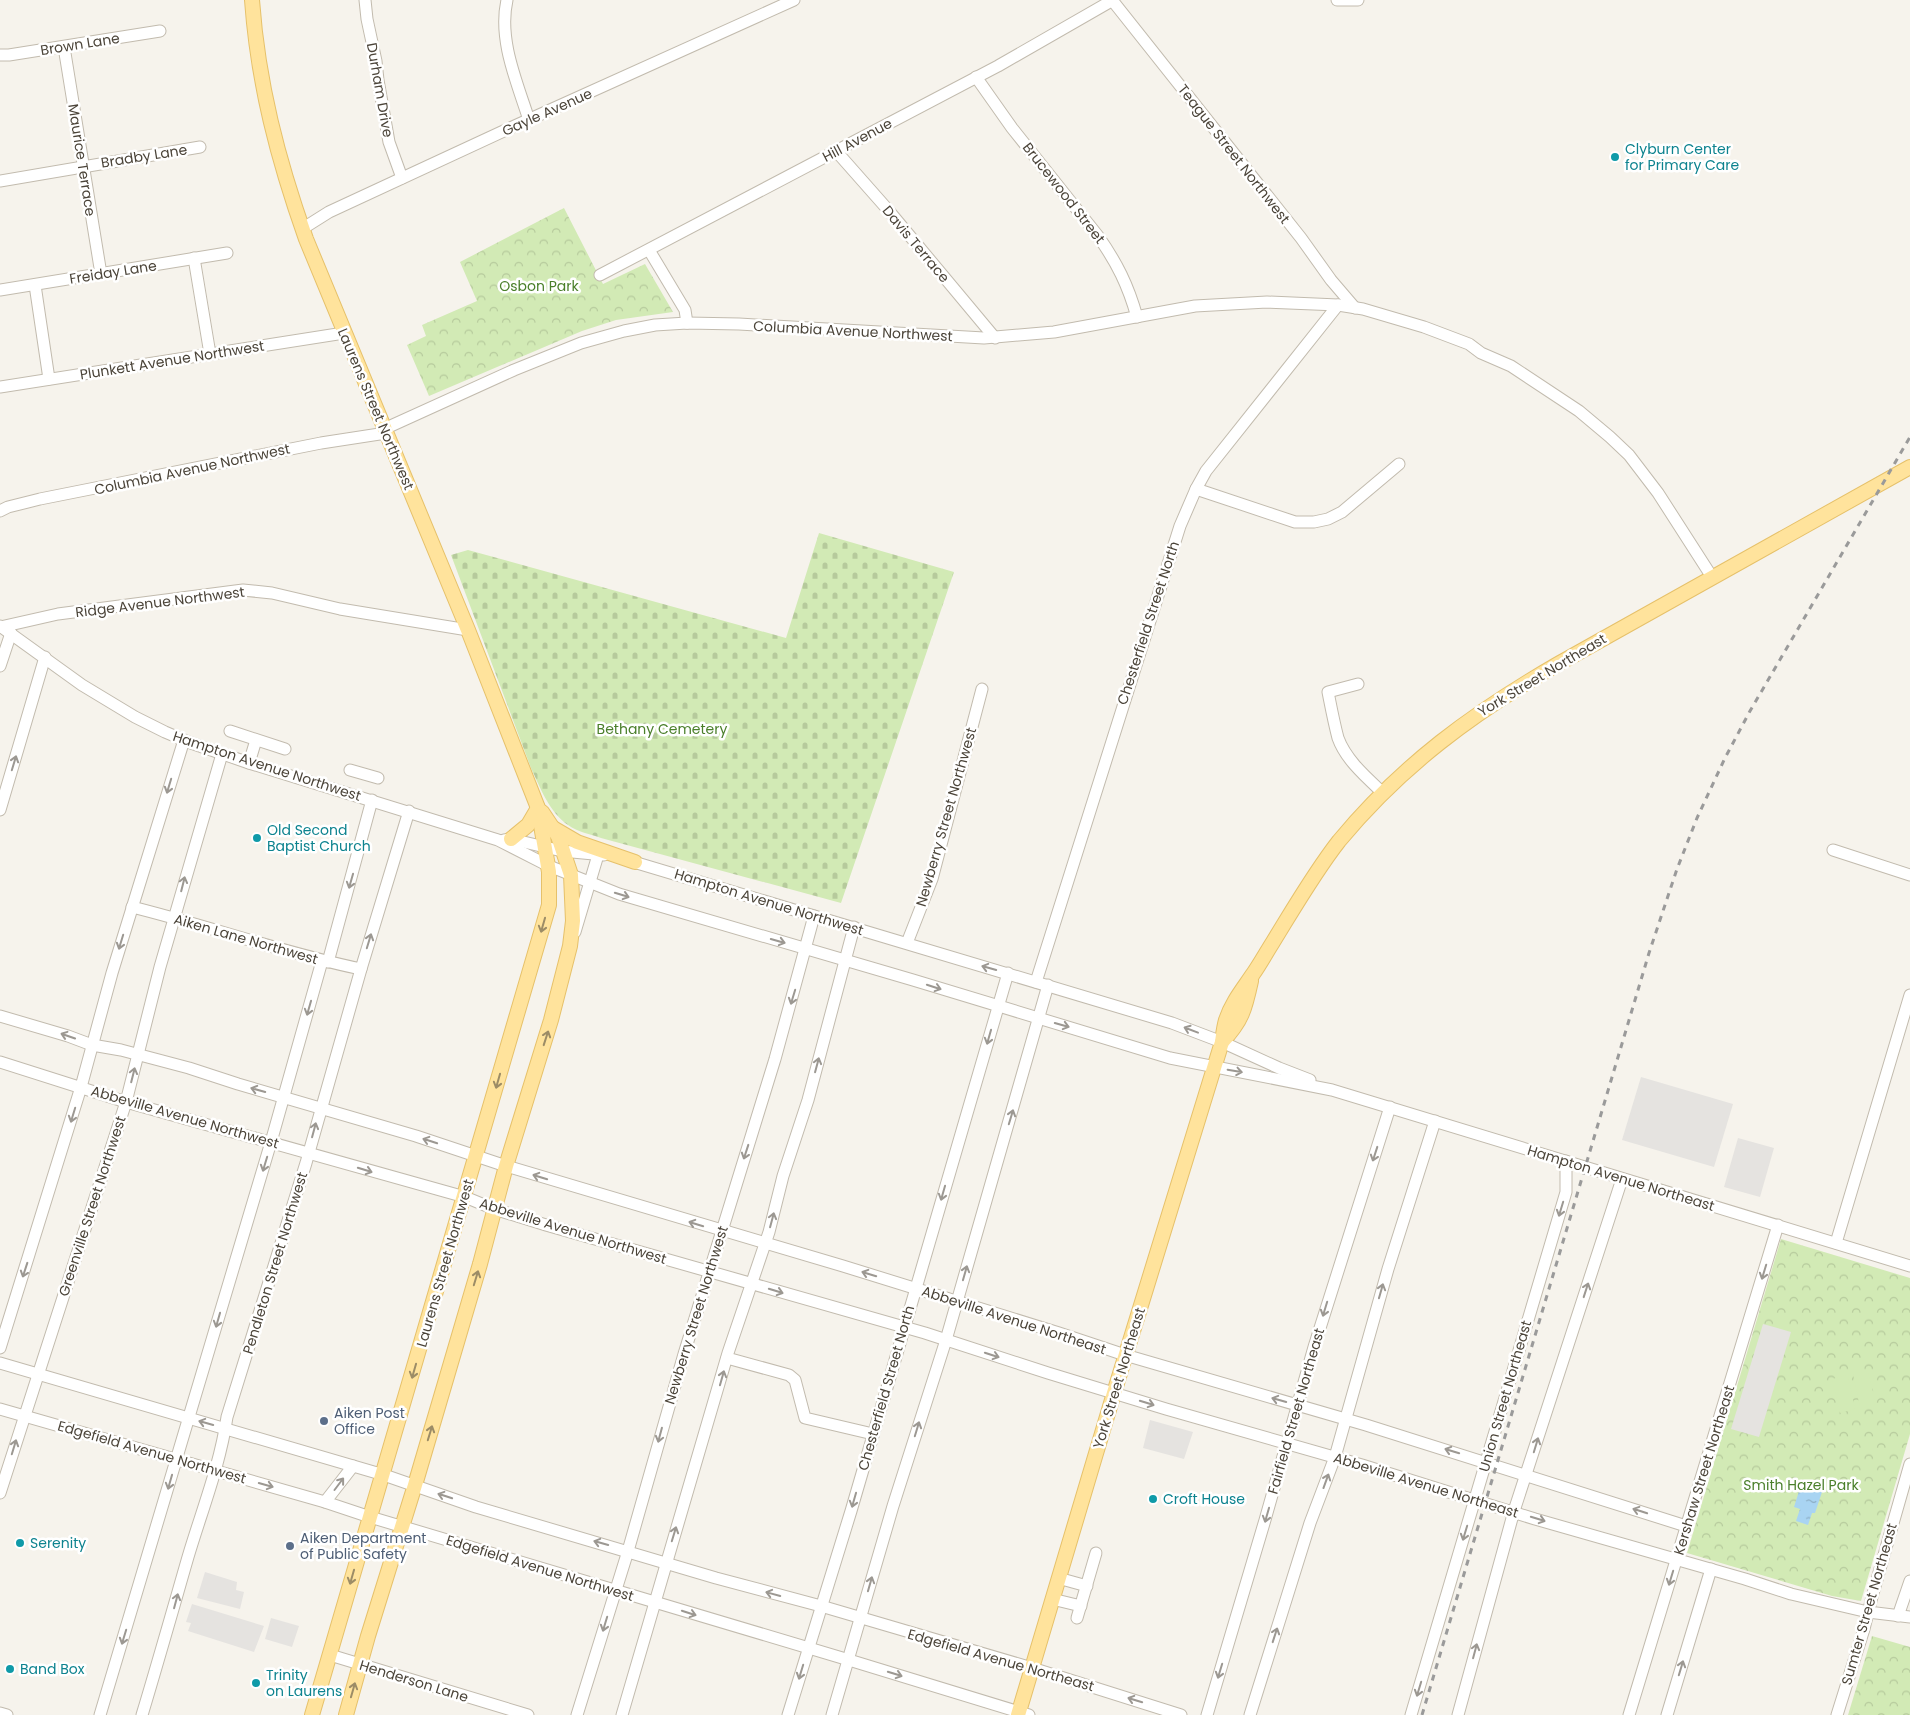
<svg xmlns="http://www.w3.org/2000/svg" width="1910" height="1715" font-family="Poppins,sans-serif">
<style>
.cemetery{fill:url(#cemetery-stones)}
.park{fill:url(#park-crowns)}
.garden{fill:#d2eab5}
.parking{fill:#e5e3e0}
.water{fill:url(#water-ripples)}
.lines{fill:none;stroke-linecap:round;stroke-linejoin:round}
.minor-casing{stroke:#c2bbae;stroke-width:13}
.major-casing{stroke:#e6c16a;stroke-width:16}
.minor{stroke:#fff;stroke-width:11}
.major{stroke:#ffe39c;stroke-width:14}
.rail{stroke:#9a9a9a;stroke-width:3;stroke-dasharray:6 6;stroke-linecap:butt}
.oneway{stroke:#9c9892}
.oneway2{stroke:#9c8c66}
.culture-dot{fill:#0f9aa8;stroke:#fff;stroke-width:2}
.service-dot{fill:#5c6f8a;stroke:#fff;stroke-width:2}
.labels{text-anchor:middle;stroke-width:5;stroke-linejoin:round;paint-order:stroke}
.street-label{font-size:14px;fill:#4b4439;stroke:#fff}
.culture-label{font-size:14px;fill:#0d838f;stroke:#fff;text-anchor:start}
.park-label{font-size:14px;fill:#4a7f2a;stroke:#fff}
.service-label{font-size:14px;fill:#4e5e75;stroke:#fff;text-anchor:start}
</style>
<defs>
<pattern id="cemetery-stones" width="16" height="16" patternUnits="userSpaceOnUse" patternTransform="scale(1.25)"><rect width="16" height="16" fill="#d2eab5"/><path d="M2 7V4a2 2 0 0 1 4 0v3zM10 15v-3a2 2 0 0 1 4 0v3z" fill="#b6ca9c"/></pattern>
<pattern id="park-crowns" width="20" height="18" patternUnits="userSpaceOnUse" patternTransform="scale(1.25)"><rect width="20" height="18" fill="#d2eab5"/><path d="M2 6a3 3 0 1 1 6 0M12 15a3 3 0 1 1 6 0" fill="none" stroke="#b6ca9c"/></pattern>
<pattern id="water-ripples" width="26" height="14" patternUnits="userSpaceOnUse" patternTransform="scale(1.25)"><rect width="26" height="14" fill="#a9d4f2"/><path d="M2 4q2-2 4 0t4 0M15 11q2-2 4 0t4 0" fill="none" stroke="#8caec5"/></pattern>
</defs>
<rect width="100%" height="100%" fill="#f6f3ec"/>
<path class="cemetery" d="M819,533L954,572L841,903L601,838C590,834 578,832 568,825C549,812 540,787 531,768L451,555L468,550L786,638Z"/>
<g class="park">
<path d="M564,208L603,284L645,264L673,312L616,320L582,331L429,396L407,345L426,336L422,325L477,301L460,262Z"/>
<path d="M1781,1239L1910,1278V1434L1861,1601L1832,1596L1687,1553Z"/>
<path d="M1872,1636L1910,1647V1715H1848Z"/>
</g>
<g class="garden">
<path d="M1868,1371L1876,1404L1860,1408L1853,1374Z"/>
<path d="M1848,1375L1855,1409L1840,1413L1832,1379Z"/>
</g>
<g class="parking">
<path d="M1641,1077L1733,1104L1714,1167L1622,1140Z"/>
<path d="M1738,1138L1774,1148L1760,1197L1724,1187Z"/>
<path d="M1763,1324L1791,1332L1759,1437L1731,1429Z"/>
<path d="M1150,1420L1193,1432L1184,1459L1143,1448Z"/>
<path d="M205,1572L237,1582L236,1590L244,1592L240,1609L197,1598Z"/>
<path d="M192,1604L264,1626L254,1652L188,1631L191,1623L186,1622Z"/>
<path d="M271,1618L299,1626L292,1647L265,1639Z"/>
</g>
<path class="water" d="M1801,1485L1822,1492L1815,1513H1812L1808,1525L1796,1521L1800,1509L1794,1507Z"/>
<g class="lines">
<g class="minor-casing">
<g id="minor">
<path d="M365,0L367,19L376,61L378,80L389,142L402,178"/>
<path d="M507,0C498,40 517,82 529,120"/>
<path d="M1112,0L1301,238L1331,280L1355,308"/>
<path d="M1337,0H1358"/>
<path d="M64,47L101,274"/>
<path d="M0,55H9L160,31"/>
<path d="M976,77L1012,128L1098,236C1117,263 1128,285 1137,317"/>
<path d="M836,151L889,211L995,338"/>
<path d="M0,181L200,147"/>
<path d="M302,229L329,212L508,129L794,0"/>
<path d="M649,250L685,310L687,323"/>
<path d="M194,258L210,354"/>
<path d="M600,275L998,66L1113,0"/>
<path d="M35,285L49,379"/>
<path d="M0,290L227,253"/>
<path d="M0,387L344,333"/>
<path d="M384,429L514,370L581,343L624,331L655,325L687,323L739,324L984,338L1054,332L1195,306L1267,302L1338,305L1363,309L1424,327L1469,344L1481,353L1511,366L1579,411L1610,437L1629,455L1658,493L1712,577"/>
<path d="M1196,489L1295,522H1314L1328,519L1342,512L1399,464"/>
<path d="M0,511L8,507L40,499L321,443L386,433"/>
<path d="M0,626L82,685L135,717L165,732L191,743L249,763L498,840L549,866L619,894L913,980L1170,1058L1332,1090L1910,1266"/>
<path d="M1,627L58,614L243,590L272,593L340,609L468,630"/>
<path d="M0,666L11,633"/>
<path d="M1358,684L1328,692C1331,707 1334,723 1338,738C1346,760 1366,777 1383,793"/>
<path d="M230,731L285,749"/>
<path d="M249,763L256,740"/>
<path d="M350,770L378,778"/>
<path d="M0,810L45,657"/>
<path d="M504,840L511,839L562,851L604,855"/>
<path d="M1833,850L1910,875"/>
<path d="M627,860L1172,1023L1222,1042L1279,1068L1310,1080"/>
<path d="M132,907C209,926 283,953 361,969"/>
<path d="M575,932L598,855"/>
<path d="M907,943L932,879L982,689"/>
<path d="M328,962L372,800"/>
<path d="M1036,982L1180,526L1196,489L1206,471L1338,305"/>
<path d="M0,1016L68,1036L92,1045L121,1050L189,1068L238,1084L416,1136L506,1166L843,1266L1059,1333L1125,1355L1366,1425L1686,1526"/>
<path d="M0,1062L126,1102L465,1197L494,1209L546,1225L925,1333L1048,1373L1166,1409L1362,1465L1535,1519L1745,1579L1791,1594L1868,1612L1910,1617"/>
<path d="M1836,1243L1910,995"/>
<path d="M0,1348L81,1087L112,973L184,740"/>
<path d="M727,1358L789,1375L795,1380L805,1418L873,1434"/>
<path d="M0,1363L384,1475L476,1507L716,1578L821,1606L1032,1668L1181,1715"/>
<path d="M0,1409L325,1502L370,1517L849,1660L1029,1715"/>
<path d="M0,1493L126,1102L160,967L222,754"/>
<path d="M325,1502L353,1466"/>
<path d="M1058,1578L1087,1586"/>
<path d="M1052,1599L1081,1606"/>
<path d="M1898,1616L1910,1581"/>
<path d="M1077,1618L1096,1553"/>
<path d="M330,1655L528,1715"/>
<path d="M0,1713L7,1715"/>
<path d="M100,1715L271,1142L322,961"/>
<path d="M142,1715C158,1662 173,1609 188,1557C202,1510 220,1465 227,1417L306,1163L361,969L409,811"/>
<path d="M577,1715L628,1551L684,1354L775,1059L814,916"/>
<path d="M622,1715L728,1353L769,1232L783,1176L808,1100L854,927"/>
<path d="M788,1715L851,1511L1008,973"/>
<path d="M832,1715L893,1506L946,1340L1048,985"/>
<path d="M1207,1715L1265,1520L1314,1347L1390,1107"/>
<path d="M1250,1715L1310,1523L1335,1457L1388,1269L1435,1121"/>
<path d="M1411,1715L1566,1192V1161"/>
<path d="M1458,1715L1514,1511L1622,1179"/>
<path d="M1629,1715L1778,1225"/>
<path d="M1667,1715L1711,1569"/>
<path d="M1837,1715L1864,1629L1872,1597L1910,1464"/>
</g>
</g>
<g class="major-casing">
<g id="major">
<path d="M252,0C258,84 278,160 306,239L468,630L538,808L549,872V905L312,1715"/>
<path d="M553,828L577,842L635,862"/>
<path d="M511,839L528,825L538,808"/>
<path d="M1222,1042C1242,1021 1245,1009 1251,981"/>
<path d="M346,1715L368,1636L415,1485L480,1264L506,1166L551,1020L570,946L573,921L571,875L558,836L542,812"/>
<path d="M1018,1715L1114,1393L1222,1042C1223,1035 1224,1027 1226,1020C1232,1002 1243,989 1253,974C1260,964 1266,953 1273,942C1294,908 1314,873 1339,841C1402,765 1473,713 1558,664L1910,467"/>
</g>
</g>
<use href="#minor" class="minor"/>
<use href="#major" class="major"/>
<path class="rail" d="M1422,1715L1649,953L1677,869L1697,818L1725,758L1750,711L1910,437"/>
</g>
<defs><path id="oneway-shaft" d="M-6 0H5M1.5-3L5.5 0L1.5 3" fill="none" stroke-width="1.6" stroke-linecap="round" stroke-linejoin="round" transform="scale(1.25)"/></defs>
<g class="oneway">
<use href="#oneway-shaft" transform="translate(14 763) rotate(-73)"/>
<use href="#oneway-shaft" transform="translate(169 786) rotate(107)"/>
<use href="#oneway-shaft" transform="translate(351 881) rotate(106)"/>
<use href="#oneway-shaft" transform="translate(183 884) rotate(-76)"/>
<use href="#oneway-shaft" transform="translate(622 895) rotate(17)"/>
<use href="#oneway-shaft" transform="translate(369 941) rotate(-73)"/>
<use href="#oneway-shaft" transform="translate(778 941) rotate(16)"/>
<use href="#oneway-shaft" transform="translate(121 942) rotate(107)"/>
<use href="#oneway-shaft" transform="translate(989 968) rotate(-164)"/>
<use href="#oneway-shaft" transform="translate(934 987) rotate(18)"/>
<use href="#oneway-shaft" transform="translate(793 997) rotate(107)"/>
<use href="#oneway-shaft" transform="translate(309 1008) rotate(106)"/>
<use href="#oneway-shaft" transform="translate(1062 1025) rotate(16)"/>
<use href="#oneway-shaft" transform="translate(1191 1030) rotate(-159)"/>
<use href="#oneway-shaft" transform="translate(68 1036) rotate(-161)"/>
<use href="#oneway-shaft" transform="translate(989 1037) rotate(106)"/>
<use href="#oneway-shaft" transform="translate(817 1065) rotate(-75)"/>
<use href="#oneway-shaft" transform="translate(1235 1071) rotate(10)"/>
<use href="#oneway-shaft" transform="translate(133 1075) rotate(-76)"/>
<use href="#oneway-shaft" transform="translate(258 1090) rotate(-164)"/>
<use href="#oneway-shaft" transform="translate(73 1115) rotate(107)"/>
<use href="#oneway-shaft" transform="translate(1011 1117) rotate(-73)"/>
<use href="#oneway-shaft" transform="translate(314 1130) rotate(-75)"/>
<use href="#oneway-shaft" transform="translate(430 1141) rotate(-162)"/>
<use href="#oneway-shaft" transform="translate(746 1152) rotate(108)"/>
<use href="#oneway-shaft" transform="translate(1375 1154) rotate(108)"/>
<use href="#oneway-shaft" transform="translate(265 1164) rotate(107)"/>
<use href="#oneway-shaft" transform="translate(365 1170) rotate(17)"/>
<use href="#oneway-shaft" transform="translate(540 1177) rotate(-163)"/>
<use href="#oneway-shaft" transform="translate(943 1193) rotate(106)"/>
<use href="#oneway-shaft" transform="translate(1561 1209) rotate(107)"/>
<use href="#oneway-shaft" transform="translate(772 1220) rotate(-75)"/>
<use href="#oneway-shaft" transform="translate(696 1224) rotate(-163)"/>
<use href="#oneway-shaft" transform="translate(25 1270) rotate(108)"/>
<use href="#oneway-shaft" transform="translate(1764 1272) rotate(107)"/>
<use href="#oneway-shaft" transform="translate(965 1273) rotate(-74)"/>
<use href="#oneway-shaft" transform="translate(869 1274) rotate(-163)"/>
<use href="#oneway-shaft" transform="translate(1586 1290) rotate(-72)"/>
<use href="#oneway-shaft" transform="translate(776 1291) rotate(17)"/>
<use href="#oneway-shaft" transform="translate(1381 1291) rotate(-74)"/>
<use href="#oneway-shaft" transform="translate(1325 1309) rotate(107)"/>
<use href="#oneway-shaft" transform="translate(218 1320) rotate(106)"/>
<use href="#oneway-shaft" transform="translate(992 1355) rotate(18)"/>
<use href="#oneway-shaft" transform="translate(722 1378) rotate(-74)"/>
<use href="#oneway-shaft" transform="translate(1279 1400) rotate(-164)"/>
<use href="#oneway-shaft" transform="translate(1147 1403) rotate(17)"/>
<use href="#oneway-shaft" transform="translate(206 1423) rotate(-164)"/>
<use href="#oneway-shaft" transform="translate(917 1429) rotate(-73)"/>
<use href="#oneway-shaft" transform="translate(660 1435) rotate(105)"/>
<use href="#oneway-shaft" transform="translate(1536 1445) rotate(-73)"/>
<use href="#oneway-shaft" transform="translate(14 1447) rotate(-73)"/>
<use href="#oneway-shaft" transform="translate(1452 1451) rotate(-163)"/>
<use href="#oneway-shaft" transform="translate(1326 1481) rotate(-70)"/>
<use href="#oneway-shaft" transform="translate(170 1482) rotate(106)"/>
<use href="#oneway-shaft" transform="translate(339 1484) rotate(-53)"/>
<use href="#oneway-shaft" transform="translate(266 1485) rotate(16)"/>
<use href="#oneway-shaft" transform="translate(445 1496) rotate(-162)"/>
<use href="#oneway-shaft" transform="translate(854 1500) rotate(106)"/>
<use href="#oneway-shaft" transform="translate(1640 1511) rotate(-162)"/>
<use href="#oneway-shaft" transform="translate(1267 1515) rotate(106)"/>
<use href="#oneway-shaft" transform="translate(1538 1519) rotate(17)"/>
<use href="#oneway-shaft" transform="translate(1465 1533) rotate(107)"/>
<use href="#oneway-shaft" transform="translate(674 1534) rotate(-73)"/>
<use href="#oneway-shaft" transform="translate(601 1543) rotate(-164)"/>
<use href="#oneway-shaft" transform="translate(1671 1578) rotate(107)"/>
<use href="#oneway-shaft" transform="translate(870 1584) rotate(-74)"/>
<use href="#oneway-shaft" transform="translate(773 1594) rotate(-165)"/>
<use href="#oneway-shaft" transform="translate(176 1601) rotate(-75)"/>
<use href="#oneway-shaft" transform="translate(689 1613) rotate(18)"/>
<use href="#oneway-shaft" transform="translate(605 1624) rotate(107)"/>
<use href="#oneway-shaft" transform="translate(1275 1635) rotate(-72)"/>
<use href="#oneway-shaft" transform="translate(124 1637) rotate(107)"/>
<use href="#oneway-shaft" transform="translate(1475 1651) rotate(-75)"/>
<use href="#oneway-shaft" transform="translate(1681 1668) rotate(-73)"/>
<use href="#oneway-shaft" transform="translate(1220 1671) rotate(107)"/>
<use href="#oneway-shaft" transform="translate(801 1672) rotate(107)"/>
<use href="#oneway-shaft" transform="translate(895 1674) rotate(17)"/>
<use href="#oneway-shaft" transform="translate(1419 1689) rotate(107)"/>
<use href="#oneway-shaft" transform="translate(1135 1700) rotate(-163)"/>
</g>
<g class="oneway2">
<use href="#oneway-shaft" transform="translate(543 925) rotate(106)"/>
<use href="#oneway-shaft" transform="translate(546 1038) rotate(-72)"/>
<use href="#oneway-shaft" transform="translate(498 1081) rotate(106)"/>
<use href="#oneway-shaft" transform="translate(476 1278) rotate(-73)"/>
<use href="#oneway-shaft" transform="translate(414 1371) rotate(106)"/>
<use href="#oneway-shaft" transform="translate(430 1433) rotate(-73)"/>
<use href="#oneway-shaft" transform="translate(352 1577) rotate(106)"/>
<use href="#oneway-shaft" transform="translate(353 1690) rotate(-74)"/>
</g>
<g class="culture-dot">
<circle cx="1615" cy="157" r="5"/>
<circle cx="257" cy="838" r="5"/>
<circle cx="1153" cy="1499" r="5"/>
<circle cx="20" cy="1543" r="5"/>
<circle cx="10" cy="1669" r="5"/>
<circle cx="256" cy="1683" r="5"/>
</g>
<g class="service-dot">
<circle cx="324" cy="1421" r="5"/>
<circle cx="290" cy="1546" r="5"/>
</g>
<g class="labels">
<g class="street-label">
<text transform="translate(80 44) rotate(-9)" y="5">Brown Lane</text>
<text transform="translate(380 90) rotate(80)" y="5">Durham Drive</text>
<text transform="translate(547 112) rotate(-24)" y="5">Gayle Avenue</text>
<text transform="translate(857 140) rotate(-28)" y="5">Hill Avenue</text>
<text transform="translate(1234 154) rotate(52)" y="5">Teague Street Northwest</text>
<text transform="translate(144 156) rotate(-9)" y="5">Bradby Lane</text>
<text transform="translate(82 160) rotate(81)" y="5">Maurice Terrace</text>
<text transform="translate(1064 193) rotate(52)" y="5">Brucewood Street</text>
<text transform="translate(916 244) rotate(50)" y="5">Davis Terrace</text>
<text transform="translate(113 272) rotate(-9)" y="5">Freiday Lane</text>
<text transform="translate(853 331) rotate(3)" y="5">Columbia Avenue Northwest</text>
<text transform="translate(172 360) rotate(-9)" y="5">Plunkett Avenue Northwest</text>
<text transform="translate(376 409) rotate(67)" y="5">Laurens Street Northwest</text>
<text transform="translate(192 469) rotate(-12)" y="5">Columbia Avenue Northwest</text>
<text transform="translate(160 602) rotate(-7)" y="5">Ridge Avenue Northwest</text>
<text transform="translate(1148 623) rotate(-72)" y="5">Chesterfield Street North</text>
<text transform="translate(1542 675) rotate(-31)" y="5">York Street Northeast</text>
<text transform="translate(267 766) rotate(18)" y="5">Hampton Avenue Northwest</text>
<text transform="translate(946 817) rotate(-74)" y="5">Newberry Street Northwest</text>
<text transform="translate(769 902) rotate(17)" y="5">Hampton Avenue Northwest</text>
<text transform="translate(246 939) rotate(16)" y="5">Aiken Lane Northwest</text>
<text transform="translate(185 1117) rotate(16)" y="5">Abbeville Avenue Northwest</text>
<text transform="translate(1621 1178) rotate(17)" y="5">Hampton Avenue Northeast</text>
<text transform="translate(92 1206) rotate(-72)" y="5">Greenville Street Northwest</text>
<text transform="translate(573 1231) rotate(17)" y="5">Abbeville Avenue Northwest</text>
<text transform="translate(275 1263) rotate(-73)" y="5">Pendleton Street Northwest</text>
<text transform="translate(445 1263) rotate(-74)" y="5">Laurens Street Northwest</text>
<text transform="translate(696 1315) rotate(-73)" y="5">Newberry Street Northwest</text>
<text transform="translate(1014 1320) rotate(18)" y="5">Abbeville Avenue Northeast</text>
<text transform="translate(1119 1378) rotate(-73)" y="5">York Street Northeast</text>
<text transform="translate(886 1388) rotate(-74)" y="5">Chesterfield Street North</text>
<text transform="translate(1505 1396) rotate(-74)" y="5">Union Street Northeast</text>
<text transform="translate(1296 1411) rotate(-74)" y="5">Fairfield Street Northeast</text>
<text transform="translate(152 1452) rotate(16)" y="5">Edgefield Avenue Northwest</text>
<text transform="translate(1704 1470) rotate(-73)" y="5">Kershaw Street Northeast</text>
<text transform="translate(1426 1485) rotate(17)" y="5">Abbeville Avenue Northeast</text>
<text transform="translate(540 1568) rotate(17)" y="5">Edgefield Avenue Northwest</text>
<text transform="translate(1869 1604) rotate(-74)" y="5">Sumter Street Northeast</text>
<text transform="translate(1001 1660) rotate(16)" y="5">Edgefield Avenue Northeast</text>
<text transform="translate(414 1681) rotate(17)" y="5">Henderson Lane</text>
</g>
<g class="culture-label">
<text x="1625" y="154">Clyburn Center<tspan x="1625" dy="16">for Primary Care</tspan></text>
<text x="267" y="835">Old Second<tspan x="267" dy="16">Baptist Church</tspan></text>
<text x="1163" y="1504">Croft House</text>
<text x="30" y="1548">Serenity</text>
<text x="20" y="1674">Band Box</text>
<text x="266" y="1680">Trinity<tspan x="266" dy="16">on Laurens</tspan></text>
</g>
<g class="park-label">
<text x="539" y="291">Osbon Park</text>
<text x="662" y="734">Bethany Cemetery</text>
<text x="1801" y="1490">Smith Hazel Park</text>
</g>
<g class="service-label">
<text x="334" y="1418">Aiken Post<tspan x="334" dy="16">Office</tspan></text>
<text x="300" y="1543">Aiken Department<tspan x="300" dy="16">of Public Safety</tspan></text>
</g>
</g>
</svg>
